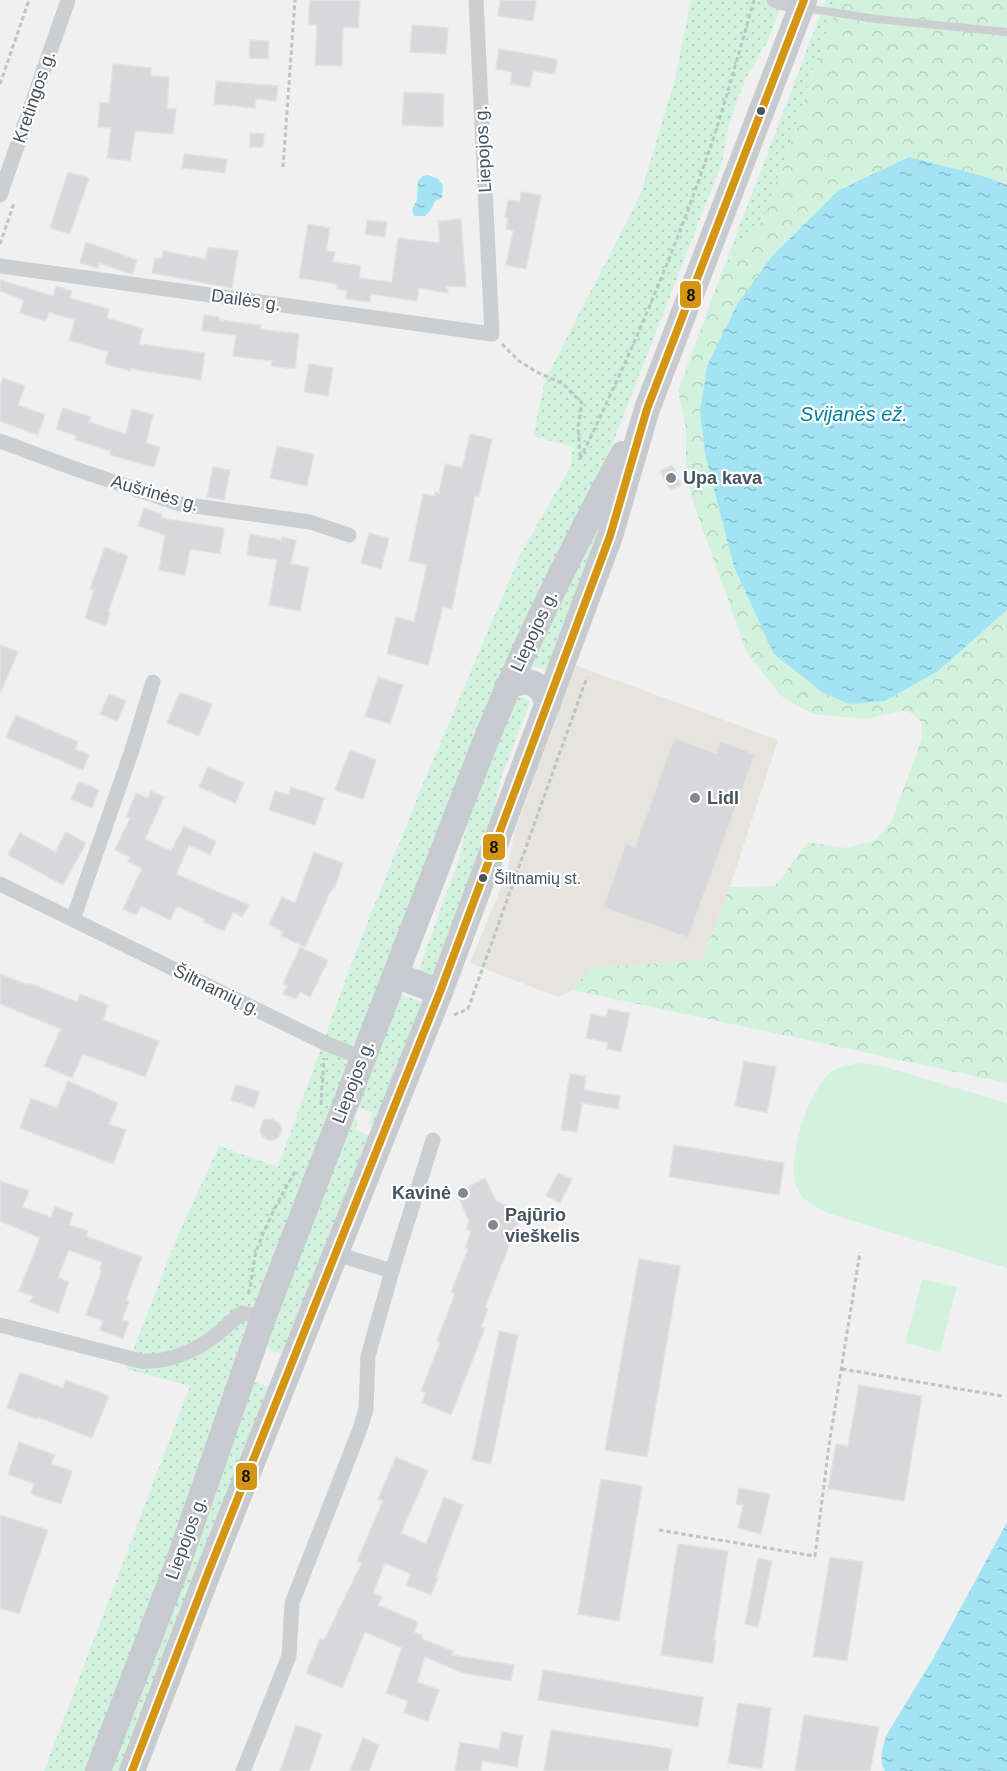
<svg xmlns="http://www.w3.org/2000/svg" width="1007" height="1771" font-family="Arial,sans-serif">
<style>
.commercial{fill:#e6e4dd}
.grass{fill:url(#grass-dots)}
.forest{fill:url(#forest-crowns)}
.park{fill:#d2f2de}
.water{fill:url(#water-ripples)}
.building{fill:#d8d8db;stroke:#e2e2e3;stroke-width:1.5}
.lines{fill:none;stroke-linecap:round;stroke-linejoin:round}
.path{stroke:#b9c6c2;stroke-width:3;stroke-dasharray:4.5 3;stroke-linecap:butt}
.service{stroke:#cccfd1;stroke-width:8}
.minor{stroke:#cccfd1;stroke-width:15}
.primary{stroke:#c7cbcf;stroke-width:26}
.bus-1-casing{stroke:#fff;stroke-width:12}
.bus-1{stroke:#d39513;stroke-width:8}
.bus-dot{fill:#45535f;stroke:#fff;stroke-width:2}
.poi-dot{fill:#818a92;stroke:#fff;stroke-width:2}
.labels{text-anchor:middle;stroke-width:4.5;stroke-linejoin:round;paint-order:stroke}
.bus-label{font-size:16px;fill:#45535f;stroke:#fff;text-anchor:start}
.street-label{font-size:18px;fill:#45535f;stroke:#fff}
.poi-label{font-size:18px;font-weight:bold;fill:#45535f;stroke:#fff;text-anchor:start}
.water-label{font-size:20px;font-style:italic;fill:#03809e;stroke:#fff}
.line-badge{stroke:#fff;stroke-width:2}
.pale-badge-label{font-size:16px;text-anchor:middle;font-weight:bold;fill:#111}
</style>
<defs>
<pattern id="grass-dots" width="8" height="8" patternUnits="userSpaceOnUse" patternTransform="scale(1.5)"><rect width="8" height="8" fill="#d2f2de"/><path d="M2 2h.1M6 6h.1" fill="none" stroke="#b6d1c1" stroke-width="1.8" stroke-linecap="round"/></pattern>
<pattern id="forest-crowns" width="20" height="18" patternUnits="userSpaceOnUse" patternTransform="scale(1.5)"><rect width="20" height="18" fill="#d2f2de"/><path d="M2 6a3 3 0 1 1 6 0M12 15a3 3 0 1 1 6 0" fill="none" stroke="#b6d1c1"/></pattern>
<pattern id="water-ripples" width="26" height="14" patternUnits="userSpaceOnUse" patternTransform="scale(1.5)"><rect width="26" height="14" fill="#a3e4f4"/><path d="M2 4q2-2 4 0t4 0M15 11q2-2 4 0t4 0" fill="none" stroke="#87bbc9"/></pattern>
</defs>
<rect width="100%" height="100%" fill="#f1f0f0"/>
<path class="commercial" d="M575,665L778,740L730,887L702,960L591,968L572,990L558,997L470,963L507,873L514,834Z"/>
<g class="grass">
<path d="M691,0H784L768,40L745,80L728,128L722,163L612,445L594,483L248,1319L175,1545L89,1771H44L190,1386L126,1369L175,1242L219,1146L278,1167L353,959L423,784L521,553L570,468L573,447L533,436L545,380L640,196L675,79Z"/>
<path d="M826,0H840L810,77L800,118L760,225L723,269Z"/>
<path d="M605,513L547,671L541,668L529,666Z"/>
<path d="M517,697L525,698L529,702L528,707L501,778L493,817L436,972L428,976L421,972L419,969L460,856L470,810Z"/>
<path d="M399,994L423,1003L376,1126L369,1123L373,1113L355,1106Z"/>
<path d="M351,1118L358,1120L355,1130L372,1136L286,1350L282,1353L272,1352L266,1344Z"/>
<path d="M256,1382L270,1387L124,1771H111L252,1384Z"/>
</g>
<path class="forest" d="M840,0H1007V185L986,177L938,671L1007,610V1083L572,990L591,968L702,960L730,887L775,886L808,842L844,848L874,841L891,822L922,739V722L907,710L866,719L812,714L781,696L747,653L694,505L686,475V429L678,391L723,269L760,225L800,118L810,77Z"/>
<g class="park">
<path d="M864,1063L885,1067L1007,1103V1268L827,1213C816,1207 804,1202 798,1190C784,1163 809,1083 836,1069C845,1065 855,1064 864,1063Z"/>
<path d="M922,1279L957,1287L940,1352L905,1343Z"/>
</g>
<g class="water">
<path d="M909,157L986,177L1007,185V610L938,671L885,701L849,704L822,692L774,654L734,567L705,454L700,411L707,366L738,303L773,255L838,191Z"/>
<path d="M428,175L438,179L443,185L442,198L435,201L431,210L425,216H414L412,210L417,200L418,181L423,176Z"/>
<path d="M1007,1522V1771H885C878,1761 883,1745 887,1734L933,1659Z"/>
</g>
<g class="building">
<path d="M310,0H360L358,28L343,27L342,66L315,65L317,25H308Z"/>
<path d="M500,0H536L533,21L498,16Z"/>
<path d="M412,25L448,28L446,54L410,52Z"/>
<path d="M250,40L269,41L268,59L249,58Z"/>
<path d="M499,49L557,59L555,74L533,71L530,87L510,84L512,72L496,69Z"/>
<path d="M113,64L151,68V76L169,77L167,109H176L173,134L135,131L130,161L107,158L111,128L98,127L100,102L109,103Z"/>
<path d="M216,81L278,86L276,101L256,99L255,108L214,104Z"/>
<path d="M404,92L444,94L443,127L402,125Z"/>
<path d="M250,133L264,134L263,147H250Z"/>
<path d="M184,154L227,159L225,173L182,168Z"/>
<path d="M68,172L89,178L70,234L50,228Z"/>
<path d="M521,192L541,195L526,269L506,265L513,231L506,229L508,218L505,217L508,200L520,202Z"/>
<path d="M461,219L466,287L446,286L448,293L419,288L417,301L371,294L370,302L346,299L347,291L336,289L337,284L299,278L308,224L330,228L326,251L335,252L333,262L361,266L359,278L392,282L398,238L440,243L438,221Z"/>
<path d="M367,220L387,222L385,237L365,234Z"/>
<path d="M86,242L137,260L132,274L99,263L98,268L80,263Z"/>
<path d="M208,247L238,251L232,288L152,273L155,258L162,259L163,251L206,259Z"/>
<path d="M0,280L53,296L56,286L72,291L70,298L109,309L107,318L143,329L139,344L205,353L201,380L131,369V371L105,364L108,352L69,340L75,320L49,312L46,321L20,313L24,300L0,291Z"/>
<path d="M204,315L219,317V320L261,325L260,329L299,334L295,369L271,366L272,361L233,356L236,335L202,331Z"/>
<path d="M309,364L333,368L328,396L304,392Z"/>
<path d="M3,378L25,386L18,405L45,415L38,435L0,421V387Z"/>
<path d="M63,408L91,417L89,422L126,434L132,409L153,415L146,443L160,447L154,467L110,455L111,451L75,440L77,436L56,429Z"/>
<path d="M470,434L492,439L479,496H475L452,609L443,607L428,665L387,654L396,617L414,622L427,565L409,561L423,494L435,496V492L439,493L445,464L462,468Z"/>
<path d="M277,446L314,454L307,486L270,478Z"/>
<path d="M672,465L681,485L670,490L660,471Z"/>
<path d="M213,467L230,470L224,500L207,497Z"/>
<path d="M144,508L162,514L161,518L224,528L220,554L190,549L185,575L159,570L165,535L138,526Z"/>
<path d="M369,533L389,538L381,569L361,563Z"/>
<path d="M250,534L281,540L282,537L296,540L291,564L309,567L300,611L269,605L277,560L247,555Z"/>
<path d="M105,547L128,556L108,612L110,613L106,626L85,618L94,590L90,589Z"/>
<path d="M0,645L18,652L0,694Z"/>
<path d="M378,677L403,685L390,724L365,716Z"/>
<path d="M180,692L212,704L199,736L167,723Z"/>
<path d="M109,694L126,701L117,721L100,714Z"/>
<path d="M16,715L78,742L75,749L89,755L83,770L6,737Z"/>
<path d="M674,738L716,753L720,741L755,754L688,938L603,907L626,843L635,847Z"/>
<path d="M350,750L376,760L363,799L335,790Z"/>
<path d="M208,767L244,783L235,803L199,787Z"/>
<path d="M79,781L99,790L92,808L71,799Z"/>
<path d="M291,787L324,798L315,825L269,810L275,791L289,795Z"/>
<path d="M151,791L164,797L145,839L171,851L184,826L216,841L210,855L189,845L176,874L249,905L242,917L233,912L224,931L203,922L205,919L177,906L170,920L141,906L136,915L123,909L142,868L128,862L130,857L115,850L130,818L126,817L136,793L148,798Z"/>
<path d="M66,832L86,843L63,885L8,855L20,833L55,852Z"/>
<path d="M314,852L343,863L335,888H333L329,894L305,947L281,936L283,932L269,925L282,897L295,903Z"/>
<path d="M300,947L328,960L310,997L300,992L296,999L283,994L287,986L283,984Z"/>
<path d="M0,974L28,985L29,983L77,1002L80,994L108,1005L103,1020L159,1041L145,1077L83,1054L72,1078L44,1066L61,1029L0,1004Z"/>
<path d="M608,1009L630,1013L621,1052L607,1049L608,1043L586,1038L591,1014L606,1017Z"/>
<path d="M744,1061L776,1067L767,1113L735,1106Z"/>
<path d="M570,1074L586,1076L584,1090L620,1096L618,1109L582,1103L577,1132L561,1130Z"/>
<path d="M68,1081L118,1103L109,1124L126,1130L113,1164L20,1128L31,1098L57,1108Z"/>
<path d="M236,1084L260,1092L254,1108L231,1100Z"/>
<path d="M272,1119L280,1124L282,1130L278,1138L270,1141L262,1136L260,1131L263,1120Z"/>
<path d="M674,1145L784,1163L779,1195L669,1177Z"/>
<path d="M558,1173L572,1179L560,1203L546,1196Z"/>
<path d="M485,1178L496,1201L518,1210L516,1216L520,1218L485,1307L488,1309L481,1327L485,1328L451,1415L422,1403L425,1393L421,1391L440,1343L437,1341L455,1294L451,1292L468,1249L465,1248L471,1231L466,1229L469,1221L458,1196L460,1191Z"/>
<path d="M0,1181L29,1191L22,1207L51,1217L55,1207L73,1213L69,1225L88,1231L86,1236L142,1257L126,1300L129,1301L122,1320L129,1322L123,1339L100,1330L103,1321L86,1315L102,1270H100L102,1262L69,1250L58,1277L69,1282L58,1313L30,1302L33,1296L19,1291L40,1238L0,1221Z"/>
<path d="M639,1259L680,1266L647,1457L605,1450Z"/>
<path d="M499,1331L518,1335L491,1464L472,1460Z"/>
<path d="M20,1372L63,1388L66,1380L109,1396L92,1438L38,1417L37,1419L7,1408Z"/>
<path d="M859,1385L922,1396L904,1501L828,1489L836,1444L848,1446Z"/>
<path d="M19,1442L55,1455L51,1464L72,1471L61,1504L31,1494L34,1484L8,1474Z"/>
<path d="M396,1457L428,1471L401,1533L426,1544L444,1497L463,1505L436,1577L438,1578L431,1595L406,1585L411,1574L385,1563L373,1593L382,1597L378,1605L418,1622L414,1632L423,1636L422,1639L453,1651L451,1655L514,1665L511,1681L463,1673L425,1657L417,1682L439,1690L428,1721L404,1713L408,1701L386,1693L402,1648L365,1632L342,1688L306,1673L320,1639L324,1640L362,1563L357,1561L383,1501L378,1499Z"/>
<path d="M601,1479L642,1486L619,1621L578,1614Z"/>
<path d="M739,1488L770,1494L761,1534L738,1528L743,1505L736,1504Z"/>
<path d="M0,1515L48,1530L19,1614L0,1608Z"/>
<path d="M678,1544L728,1551L714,1640H716L713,1663L661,1655Z"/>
<path d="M830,1557L863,1562L847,1661L813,1656Z"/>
<path d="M758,1558L772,1561L758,1627L745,1624Z"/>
<path d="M543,1670L703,1697L698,1727L538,1700Z"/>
<path d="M738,1703L771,1708L762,1769L728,1763Z"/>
<path d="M804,1715L879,1727L870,1771H795Z"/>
<path d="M296,1725L322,1734L309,1771H280Z"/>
<path d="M551,1730L672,1749L668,1771H544Z"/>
<path d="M502,1732L523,1736L517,1767L482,1761L481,1771H455L460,1742L499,1749Z"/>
<path d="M363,1738L379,1745L369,1771H350Z"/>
</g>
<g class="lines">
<g class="path">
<path d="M0,84L29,0"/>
<path d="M283,167L295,0"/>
<path d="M0,244L14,203"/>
<path d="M502,344L519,361L535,371L563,384L582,403L578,426L580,457"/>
<path d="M580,459C632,352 680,240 717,127C730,85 742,42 754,0"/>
<path d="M454,1015L468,1009L587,677"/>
<path d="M321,1105L324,1058"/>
<path d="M248,1294C253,1280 252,1265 256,1252C266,1223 281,1196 296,1170"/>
<path d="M842,1369L1002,1396"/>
<path d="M659,1530L815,1556L829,1445L860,1252"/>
</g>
<path class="service" d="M805,8L876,19L1007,32"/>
<g class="minor">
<path d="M774,0L801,8"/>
<path d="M0,195L68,0"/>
<path d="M0,266L492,334L476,0"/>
<path d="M0,441L73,468L180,504L310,522L349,535"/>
<path d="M0,884L327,1044L362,1058"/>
<path d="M73,919L131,753L153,682"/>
<path d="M336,1254L392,1271"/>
<path d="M0,1325L141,1361C167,1363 196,1351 216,1335C225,1328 232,1320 242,1313L263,1318"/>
<path d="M243,1771L289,1656L292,1603L360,1429L366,1409L368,1356L392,1271L433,1140"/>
</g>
<g class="primary">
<path d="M507,687C528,677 541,682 548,704"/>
<path d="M395,975L440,992"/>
<path d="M98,1771L178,1563L263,1318L480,755C521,652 570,552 623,454"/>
<path d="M132,1771L208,1573L440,992L610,536L647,409L804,0"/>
</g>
<g class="bus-1-casing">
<path id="bus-1" d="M132,1771L208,1573L440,992L610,536L647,409L804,0"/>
</g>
<use href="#bus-1" class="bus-1"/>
</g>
<g class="bus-dot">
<circle cx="761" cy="111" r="5"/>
<circle cx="483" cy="878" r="5"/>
</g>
<g class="poi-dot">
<circle cx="671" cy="478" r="6"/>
<circle cx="695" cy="798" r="6"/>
<circle cx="463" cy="1193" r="6"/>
<circle cx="493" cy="1225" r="6"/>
</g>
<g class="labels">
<g class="bus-label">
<text x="494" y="884">Šiltnamių st.</text>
</g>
<g class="street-label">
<text transform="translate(34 97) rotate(-71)" y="6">Kretingos g.</text>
<text transform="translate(483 149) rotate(-93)" y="6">Liepojos g.</text>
<text transform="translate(246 300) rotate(8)" y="6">Dailės g.</text>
<text transform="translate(155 493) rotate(16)" y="6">Aušrinės g.</text>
<text transform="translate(534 631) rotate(-65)" y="6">Liepojos g.</text>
<text transform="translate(217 990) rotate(26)" y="6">Šiltnamių g.</text>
<text transform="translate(353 1082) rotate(-69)" y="6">Liepojos g.</text>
<text transform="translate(186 1538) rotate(-70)" y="6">Liepojos g.</text>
</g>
<g class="poi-label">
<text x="683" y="484">Upa kava</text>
<text x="707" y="804">Lidl</text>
<text x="451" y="1199" text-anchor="end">Kavinė</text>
<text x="505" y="1221">Pajūrio<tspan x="505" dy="21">vieškelis</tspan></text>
</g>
<g class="water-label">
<text x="854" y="421">Svijanės ež.</text>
</g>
</g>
<g class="line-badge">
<rect x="679" y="280" width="23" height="29" rx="6" fill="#d39513"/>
<rect x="482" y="833" width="24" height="28" rx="6" fill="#d39513"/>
<rect x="235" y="1462" width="23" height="29" rx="6" fill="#d39513"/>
</g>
<g class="pale-badge-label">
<text x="691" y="301">8</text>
<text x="494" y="853">8</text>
<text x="246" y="1482">8</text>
</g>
</svg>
